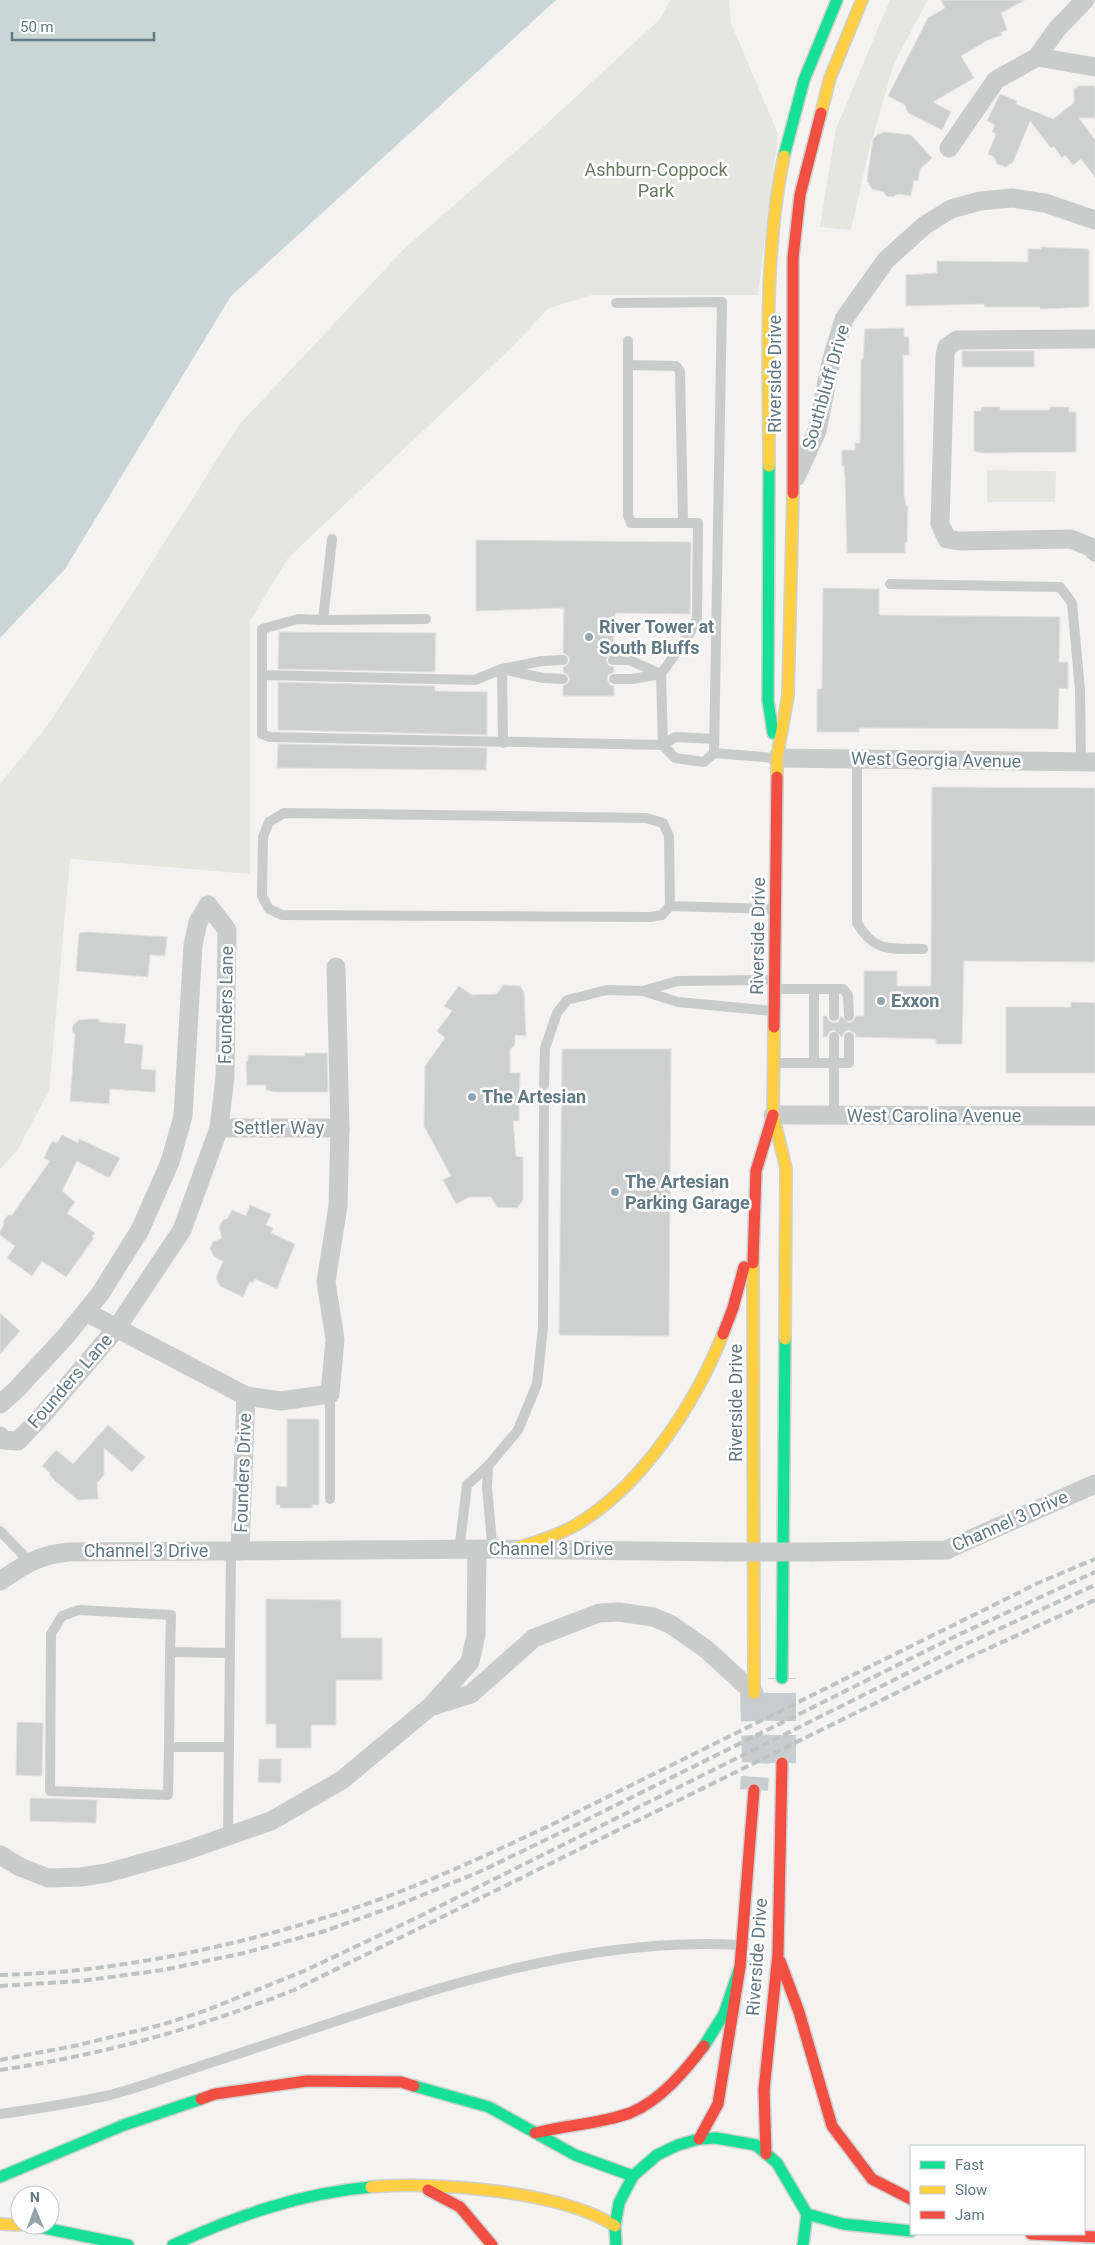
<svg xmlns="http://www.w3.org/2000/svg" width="1095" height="2245" font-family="Roboto,sans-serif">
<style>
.green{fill:#e4e6df}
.water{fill:#cad5d6}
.building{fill:#cecfcf;stroke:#e3e2e1}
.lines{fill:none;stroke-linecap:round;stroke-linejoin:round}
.primary-tunnel{stroke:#c8ced0;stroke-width:28;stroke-dasharray:28 14;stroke-linecap:butt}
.fast-casing{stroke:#cfd0cf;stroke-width:14}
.slow-casing{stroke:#cfd0cf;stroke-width:14}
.jam-casing{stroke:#cfd0cf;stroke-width:14}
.lane{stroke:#cacccc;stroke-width:10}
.street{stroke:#cacccc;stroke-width:19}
.fast{stroke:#16e098;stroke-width:11}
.slow{stroke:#ffcf43;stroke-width:11}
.jam{stroke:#f24e42;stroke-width:11}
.rail{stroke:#bfc2c2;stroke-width:4;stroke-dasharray:8 4;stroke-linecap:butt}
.street-bridge{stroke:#cacccc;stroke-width:19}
.poi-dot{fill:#94a4aa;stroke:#fff;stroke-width:2}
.labels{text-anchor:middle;stroke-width:5;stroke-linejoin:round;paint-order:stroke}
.park-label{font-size:18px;fill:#697a60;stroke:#fff}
.street-label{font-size:18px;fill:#617983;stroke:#fff}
.poi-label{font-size:18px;font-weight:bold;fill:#617983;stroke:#fff;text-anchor:start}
</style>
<rect width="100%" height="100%" fill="#f4f3f1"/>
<g class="green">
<path d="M670,0H729L731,23L778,134L758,295H592L549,308L511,348L288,558L250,621V874L70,859L49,1091L18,1149L0,1169V784L51,721L239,425L405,248L541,129L660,19Z"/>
<path d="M890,0H928L894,63L868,154L851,230L820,227L836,129Z"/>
<path d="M987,470L1056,471L1055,502H987Z"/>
</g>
<path class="water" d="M0,0H556L231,296L65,569L0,638Z"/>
<g class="building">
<path d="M941,0H1025L1001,13L1007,30L1001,32L1002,35L988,40L961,56L974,78L933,102L951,112L942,130L908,113L905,105L888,96L928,18L945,8Z"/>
<path d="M1077,86H1095V118H1079L1095,140V177L1081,159L1073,165L1065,155L1062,158L1054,146L1051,148L1030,121L1013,162L1006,167L997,164L994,157L988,154L996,134L992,132L995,125L987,121L1000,94L1017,101L1016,104L1053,119L1074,103V88H1078Z"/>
<path d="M885,132L911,135L932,158L920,169L918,181L914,180L911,196L898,194L893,197L886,196L884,192L872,189L867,181L873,139L878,134Z"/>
<path d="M1041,247L1089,249V307L1040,309V307H984V304L906,306V275L937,273V261L1028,262V249H1041Z"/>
<path d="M904,328V337H909V355H903L904,494L906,506H908L907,542H905V553H847L845,478L844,466H842V450H855V443H860L861,360L863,359L865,329Z"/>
<rect x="962" y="351" width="72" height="16"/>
<path d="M981,407H1000V410H1050V407H1069V412H1076V452L983,453L974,451V411H981Z"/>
<path d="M476,540L691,542L690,614L615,613L613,653L609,654L606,660L609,666L614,667V672L608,675L607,679L610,685L614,686V696H563V686L568,683L570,679L567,674L563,672V667L567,665L570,660L568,656L563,653L564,608L476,611Z"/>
<path d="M823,588L879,589V615L1060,617L1059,662H1068V689L1059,688L1058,729L859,728V732H817V689H822Z"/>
<path d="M279,632L436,633L435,672L278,669Z"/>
<path d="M278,682L435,686V691L487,692V735L278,730Z"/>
<path d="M278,744L487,748L486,770L277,768Z"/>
<path d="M932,787L1095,788V962L964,961L962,1044H936V1039L856,1037L855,1033L849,1030L845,1031L842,1037L834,1030L830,1031L827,1037H823V1016H827L828,1020L834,1023L838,1022L841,1016L849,1023L853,1021L856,1016H864V971H897V986H931Z"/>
<path d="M88,932L167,937L165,956L150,955L148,977L76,971L79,933Z"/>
<path d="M503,985L520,986L524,992L526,1036L515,1035V1045L510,1049V1073H520L519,1121H513L516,1156L523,1157V1200L517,1208L497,1207L491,1197H469L456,1204L443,1180L451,1176L424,1126L425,1066L445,1038L437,1031L452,1011L444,1006L459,986L472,995L497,994Z"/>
<path d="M1071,1002L1095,1003V1073H1006V1007H1071Z"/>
<path d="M89,1019H98L100,1022L126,1024L124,1043L143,1045L141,1069L156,1070L155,1092L110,1089L109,1104L70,1101L75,1034L72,1031L73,1025L79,1020Z"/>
<path d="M562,1049H671L669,1336L559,1335Z"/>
<path d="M305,1053H327L328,1092H274L266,1090V1085H247L246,1061H248V1055L305,1056Z"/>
<path d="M62,1135L78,1143L79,1139L120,1158L109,1178L77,1161L62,1191L75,1202L67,1213L95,1233L92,1237L94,1238L66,1277L42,1261L32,1276L7,1258L15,1246L0,1235V1231L4,1225L3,1222L8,1215H12L50,1161L44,1158L52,1141L57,1143Z"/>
<path d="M250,1205L271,1214L266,1225L273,1228L271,1233L295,1244L277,1289L255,1279L253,1283L250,1282L243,1297L220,1286L216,1278L223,1261L214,1257L210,1248L213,1242L222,1238L219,1227L223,1220L228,1218L232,1210L246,1216Z"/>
<path d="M0,1313L20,1331L0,1354Z"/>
<path d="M287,1419H319V1505H312V1508H280V1505H276V1486L287,1487Z"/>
<path d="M108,1425L145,1457L132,1472L104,1448V1475L97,1483L98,1499L78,1500L54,1480L49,1474L50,1473L42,1466L56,1450L73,1464Z"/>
<path d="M266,1599L341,1600V1638H382V1680H336V1725H311V1748H276V1724H266Z"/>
<path d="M17,1722L43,1723L42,1776L16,1775Z"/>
<path d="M259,1759H281V1783L258,1782Z"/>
<path d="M30,1798L97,1800L96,1823L30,1821Z"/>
</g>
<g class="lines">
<g class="primary-tunnel">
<path d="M754,1693L756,1758L754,1790"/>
<path d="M782,1763V1678"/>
</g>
<g class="fast-casing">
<g id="fast">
<path d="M784,156L804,80L837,0"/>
<path d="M769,466L768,701L773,733"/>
<path d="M782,1678L785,1339"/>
<path d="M704,2046L724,2014L740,1967"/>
<path d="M414,2086L489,2107L575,2155L633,2176"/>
<path d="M0,2177L124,2125L201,2099"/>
<path d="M807,2214L843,2224L911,2231"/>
<path d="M29,2225L128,2245"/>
<path d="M173,2245C236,2216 301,2193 371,2187"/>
<path d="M616,2245L615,2226L619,2203L633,2176L657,2155L678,2145L699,2139L716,2138L756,2145L777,2163L807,2214L803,2245"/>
</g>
</g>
<g class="slow-casing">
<g id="slow">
<path d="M821,113L830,78L862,0"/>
<path d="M769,466C769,364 763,257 784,156"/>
<path d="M777,777V758L788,695L793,493"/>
<path d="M774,1027L773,1115L786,1168L785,1339"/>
<path d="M753,1263L754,1693"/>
<path d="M514,1549C534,1542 555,1537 574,1526C641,1488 695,1404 723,1334"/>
<path d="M371,2187C434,2181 562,2191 615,2226"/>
<path d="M0,2224L20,2225"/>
</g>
</g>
<g class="jam-casing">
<g id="jam">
<path d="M793,493V258L800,195L821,113"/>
<path d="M774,1027L777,777"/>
<path d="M753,1263L756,1171L773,1115"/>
<path d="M723,1334L733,1308L744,1267"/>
<path d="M780,1961L799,2012L832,2126L872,2179L911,2199"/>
<path d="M201,2099L215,2094L307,2081L401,2082L414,2086"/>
<path d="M535,2133C566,2125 600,2124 630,2113C660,2101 685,2071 704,2046"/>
<path d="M699,2139L718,2104L740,1967L754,1790"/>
<path d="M766,2154L764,2090L778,1954L782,1763"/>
<path d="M428,2190L460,2207L492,2245"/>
<path d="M1031,2234L1095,2237"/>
</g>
</g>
<g class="lane">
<path d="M616,303L722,302L714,753L775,758"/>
<path d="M628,365L676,366L680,371L683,523"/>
<path d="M332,539L323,620L298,619L262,629V675L475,680L502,669L503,743"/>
<path d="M890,584L1060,587L1072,603L1080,690L1081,762"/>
<path d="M323,620L426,619"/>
<path d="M563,660L542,661L502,669L543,678L563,679"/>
<path d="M613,660H629L661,674L632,679H614"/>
<path d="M262,675V734L270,737L663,745L661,674L689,635L697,619L698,523H631L628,515V341"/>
<path d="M714,753L704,762L675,758L663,745L675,737L714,739"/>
<path d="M857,759V923C876,954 890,948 923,949"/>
<path d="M670,906L662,915L650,917L282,915L269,909L262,896L263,837L269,822L284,813L646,818L663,823L669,836L670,906L775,909"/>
<path d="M775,989H843L848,995L849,1016"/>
<path d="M643,991L678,1002L773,1011"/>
<path d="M834,1016V989"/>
<path d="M834,1037V1115"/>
<path d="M776,1063H849V1037"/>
<path d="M814,1063V989"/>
<path d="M544,1085L545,1048L557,1013L567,1000L607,990L642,991L678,981L774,980"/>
<path d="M330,1499V1394"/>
<path d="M0,1531L30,1562"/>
<path d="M468,1546L460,1543L467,1485L488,1466L518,1430L537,1384L543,1327L544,1105"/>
<path d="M484,1546L492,1543L487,1487L488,1466"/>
<path d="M169,1747L170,1652"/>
<path d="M229,1747H169L168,1795L50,1791L51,1634L62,1616L79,1610L171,1615L170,1652L230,1653"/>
<path d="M228,1837L231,1551"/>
<path d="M0,2114C36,2109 74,2103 110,2095C145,2086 181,2072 216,2061C384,2007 562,1934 741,1945"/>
</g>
<g class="street">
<path d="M1037,57L1095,67"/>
<path d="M949,148L996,80L1037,57L1057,29L1085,0"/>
<path d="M1095,339L957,340L947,347L945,355L940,524L947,539L959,541L1071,539L1093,548L1095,552"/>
<path d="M796,477L817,431L831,362L844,319L886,260L925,225L951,209L980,201L1012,198L1045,203L1095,220"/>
<path d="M777,758L1095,762"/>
<path d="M773,1115L1095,1116"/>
<path d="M219,1128H340"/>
<path d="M86,1312L246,1396L281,1401L330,1394L335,1339L326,1282L338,1206L340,1128L336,967"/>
<path d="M0,1404L16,1390L65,1337L100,1294L140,1230L170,1162L183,1116L193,945L198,922L208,905L227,930L225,1077L219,1128L182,1230L116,1329L41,1417L18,1441L3,1440L0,1436"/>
<path d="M240,1551L246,1396"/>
<path d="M812,1552L946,1550L1095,1484"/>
<path d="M0,1581C24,1565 38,1555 68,1552L496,1549L726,1552"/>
<path d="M433,1706L471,1694L534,1638L599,1613L619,1612L653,1617L670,1624L706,1649L754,1693"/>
<path d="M0,1855L20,1867L48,1878L81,1877L107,1873L182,1852L271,1821L342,1780L431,1706L470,1662L476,1635L477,1549"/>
</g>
<use href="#fast" class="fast"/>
<use href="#slow" class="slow"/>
<use href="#jam" class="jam"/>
<g class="rail">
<path d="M0,1975C26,1974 53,1973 79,1970C161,1961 242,1943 320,1919C402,1895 479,1859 555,1823L1038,1583L1095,1559"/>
<path d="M0,1986L81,1981L163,1970L244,1953L325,1931L403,1903L479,1872L562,1832L958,1635L1095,1572"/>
<path d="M0,2060L74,2046L161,2025L207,2010L304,1971L414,1919L966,1644L1095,1585"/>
<path d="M0,2070C106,2054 195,2029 294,1990L965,1659L1095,1600"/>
</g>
<path class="street-bridge" d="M726,1552H812"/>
</g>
<g class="poi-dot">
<circle cx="589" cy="637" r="5"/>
<circle cx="881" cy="1001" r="5"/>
<circle cx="472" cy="1097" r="5"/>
<circle cx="615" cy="1192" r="5"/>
</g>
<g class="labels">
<g class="park-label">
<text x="656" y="176">Ashburn-Coppock<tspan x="656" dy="21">Park</tspan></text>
</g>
<g class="street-label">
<text transform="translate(775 374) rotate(-90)" y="6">Riverside Drive</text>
<text transform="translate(826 387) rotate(-74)" y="6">Southbluff Drive</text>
<text transform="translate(936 760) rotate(1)" y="6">West Georgia Avenue</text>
<text transform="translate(758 936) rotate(-89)" y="6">Riverside Drive</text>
<text transform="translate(226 1005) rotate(-89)" y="6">Founders Lane</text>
<text x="934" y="1122">West Carolina Avenue</text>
<text x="279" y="1134">Settler Way</text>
<text transform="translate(70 1381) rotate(-49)" y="6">Founders Lane</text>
<text transform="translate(736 1403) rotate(-90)" y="6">Riverside Drive</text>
<text transform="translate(243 1473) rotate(-88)" y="6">Founders Drive</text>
<text transform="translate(1010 1521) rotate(-24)" y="6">Channel 3 Drive</text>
<text x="551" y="1555">Channel 3 Drive</text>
<text x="146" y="1557">Channel 3 Drive</text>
<text transform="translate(757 1957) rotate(-86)" y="6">Riverside Drive</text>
</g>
<g class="poi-label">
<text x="599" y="633">River Tower at<tspan x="599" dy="21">South Bluffs</tspan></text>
<text x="891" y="1007">Exxon</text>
<text x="482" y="1103">The Artesian</text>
<text x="625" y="1188">The Artesian<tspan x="625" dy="21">Parking Garage</tspan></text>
</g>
</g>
<rect x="910" y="2145" width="175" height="90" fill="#ffffff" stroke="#c0c9cd"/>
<rect x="920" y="2161" width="25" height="8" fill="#16e098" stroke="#c0c9cd"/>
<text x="955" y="2170" font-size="15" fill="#617983">Fast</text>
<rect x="920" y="2186" width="25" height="8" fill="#ffcf43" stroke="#c0c9cd"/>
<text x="955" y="2195" font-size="15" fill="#617983">Slow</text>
<rect x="920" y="2211" width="25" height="8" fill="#f24e42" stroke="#c0c9cd"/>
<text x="955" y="2220" font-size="15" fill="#617983">Jam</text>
<g transform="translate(35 2210) rotate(359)"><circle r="24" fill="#ffffff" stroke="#c0c9cd"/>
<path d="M0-4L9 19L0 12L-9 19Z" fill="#94a4aa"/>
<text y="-8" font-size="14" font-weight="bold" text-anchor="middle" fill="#617983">N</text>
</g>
<path d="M12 32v8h142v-8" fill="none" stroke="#617983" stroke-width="2.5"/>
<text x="20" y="32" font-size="15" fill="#617983" stroke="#ffffff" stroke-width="4" paint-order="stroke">50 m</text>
</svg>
